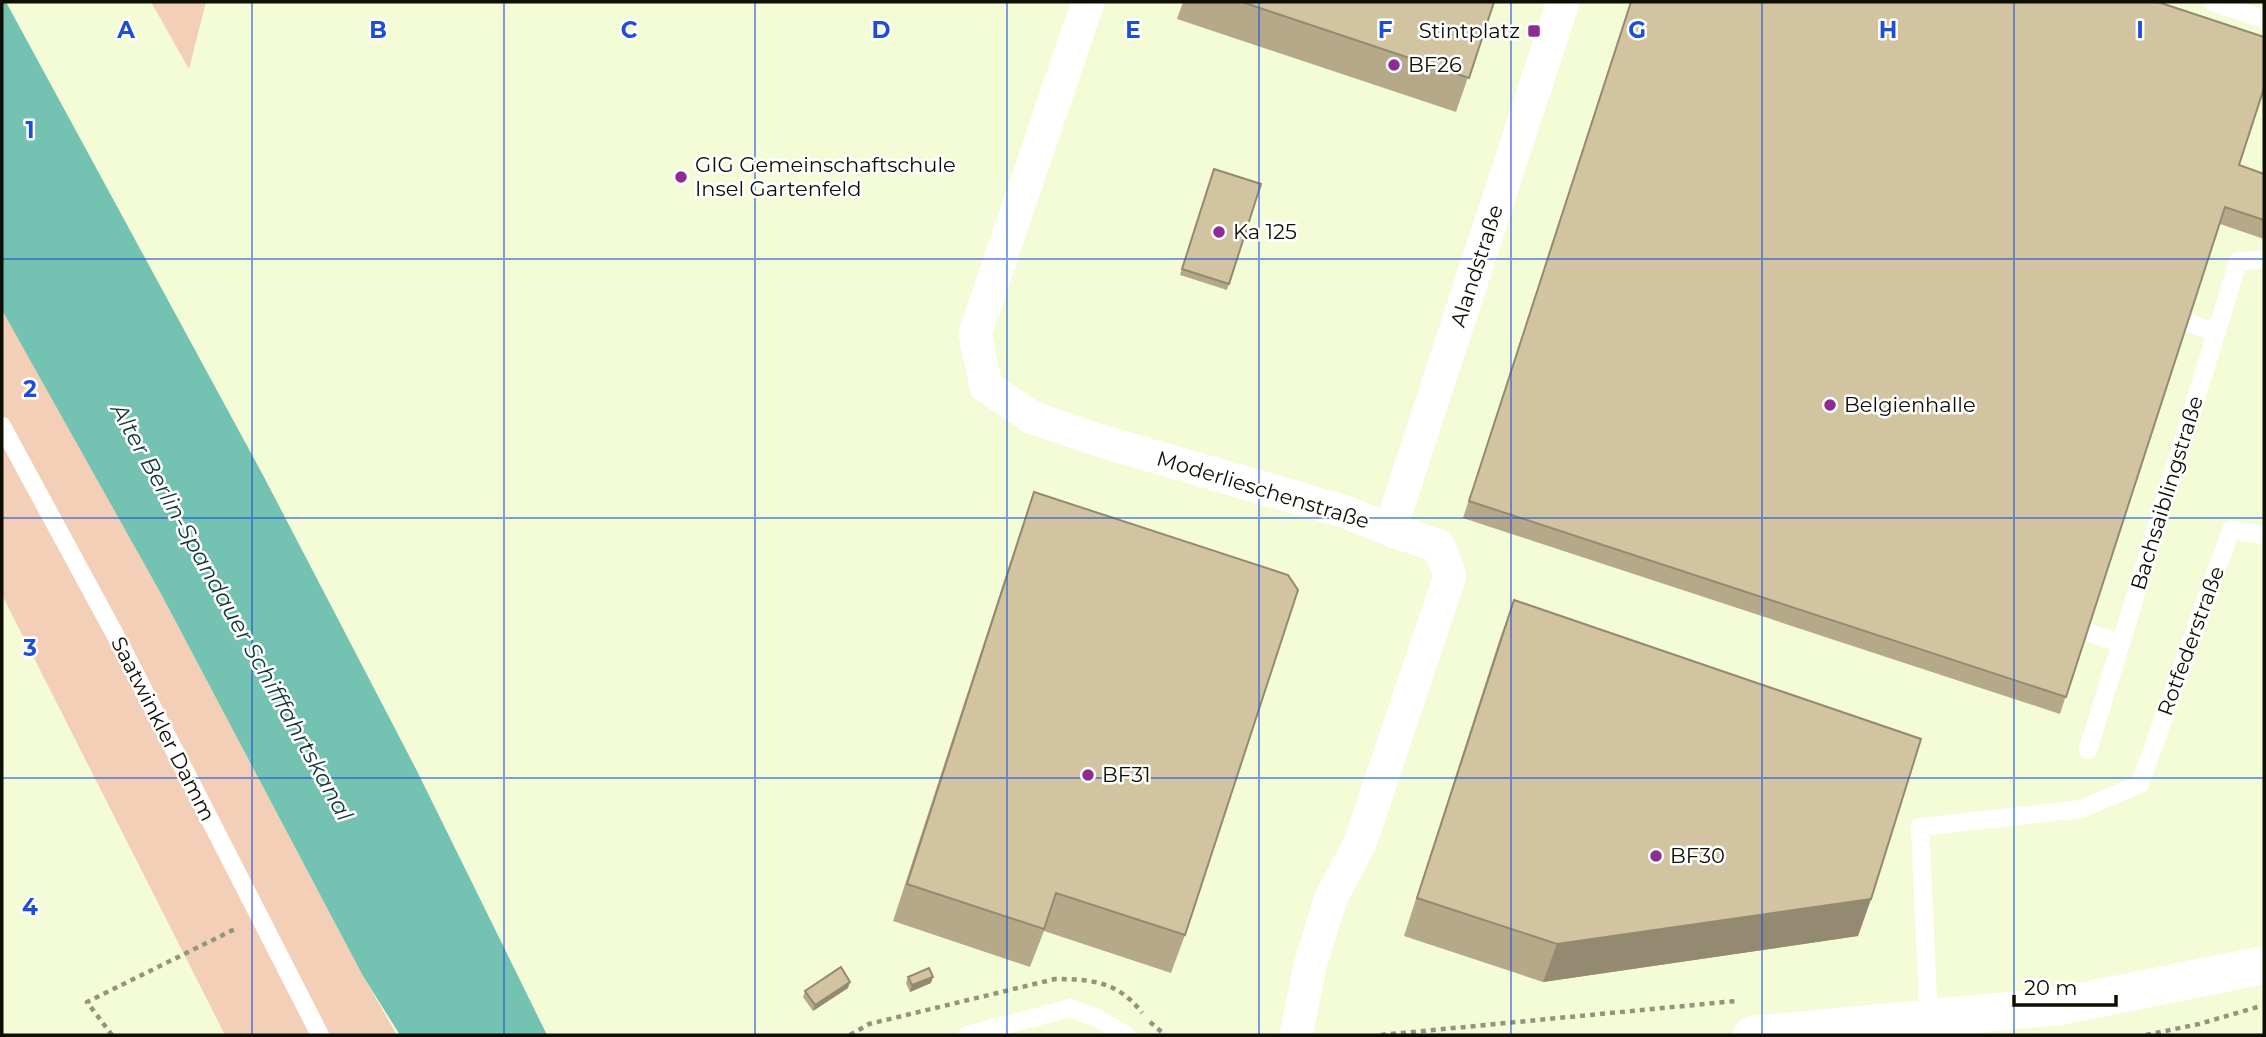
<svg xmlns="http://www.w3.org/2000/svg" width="2266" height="1037" font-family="Montserrat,sans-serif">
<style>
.green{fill:#f2cfb6}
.water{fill:#74c2b1}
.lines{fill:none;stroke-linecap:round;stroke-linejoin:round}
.path{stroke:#90957c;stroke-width:4.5;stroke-dasharray:5 5;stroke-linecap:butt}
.service{stroke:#fff;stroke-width:18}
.minor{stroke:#fff;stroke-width:33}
.secondary{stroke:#fff;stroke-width:38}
.wall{fill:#b5a98a}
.shaded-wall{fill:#948971}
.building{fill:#d3c4a1;stroke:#948971;stroke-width:2}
.grid{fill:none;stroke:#1d4ed8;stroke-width:2;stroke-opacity:0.55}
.poi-dot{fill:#8c2c94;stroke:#fff;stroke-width:2.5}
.labels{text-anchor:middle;stroke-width:5;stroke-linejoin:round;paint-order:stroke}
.poi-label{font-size:21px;fill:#0d0f04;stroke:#fff;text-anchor:start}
.street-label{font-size:21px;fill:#0d0f04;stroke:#fff}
.water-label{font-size:23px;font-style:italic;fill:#123831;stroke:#fff}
.grid-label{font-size:23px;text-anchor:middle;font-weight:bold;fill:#1d4ed8;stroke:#fff;stroke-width:5;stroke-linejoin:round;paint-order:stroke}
</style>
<rect width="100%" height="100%" fill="#f4fcd7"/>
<g class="green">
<path d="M151,2H206L189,69Z"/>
<path d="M2,309L160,592L363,976L397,1035H225L2,595Z"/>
</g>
<path class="water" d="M2,2H6L264,477L416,769L547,1035H400L363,976L160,592L2,310Z"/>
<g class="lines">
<g class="path">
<path d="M1150,1022L1165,1035"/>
<path d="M112,1035L87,1002L237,928"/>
<path d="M850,1035L869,1024L1055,979C1092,979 1119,982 1142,1013"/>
<path d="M1381,1035L1736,1001"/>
<path d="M2146,1035L2199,1024L2261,1006"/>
</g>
<g class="service">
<path d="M2212,2L2264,19"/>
<path d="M2187,323L2217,332"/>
<path d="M2,426L118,640L320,1035"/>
<path d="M2086,632L2121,643"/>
<path d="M2088,750L2238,262L2264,259"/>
<path d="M1929,1020L1920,827L2081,809L2140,784L2231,530L2264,535"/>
<path d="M967,1035L1071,1008L1097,1018L1126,1035"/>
</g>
<g class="minor">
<path d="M1088,2L975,334L986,386L1031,417L1097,440L1343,511L1390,530L1439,546L1450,576L1360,843L1331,898L1311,962L1296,1035"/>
<path d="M1390,530L1563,2"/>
</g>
<path class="secondary" d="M1752,1035L2061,1006L2264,965"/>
</g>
<g class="wall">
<path d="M1183,2H1494L1456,112L1177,19Z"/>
<path d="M1631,2H2158L2239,165L2264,174V239L2220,224L2060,714L1463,518Z"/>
<path d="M1214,169L1261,184L1227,290L1180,275Z"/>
<path d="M1034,492L1185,935L1171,973L1044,931L1030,967L893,921L1021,529Z"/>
<path d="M1514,600L1871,899L1858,936L1543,982L1404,936L1500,638Z"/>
<path d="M908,977L931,983L910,992L906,983Z"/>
<path d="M848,988L813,1011L803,997L805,991Z"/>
</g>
<g class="shaded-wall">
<path d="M1871,899L1858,936L1543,982L1557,944Z"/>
<path d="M933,977L931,983L910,992L912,985Z"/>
<path d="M850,982L848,988L813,1011L815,1005Z"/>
</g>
<g class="building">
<path d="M1242,2H1494L1469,78Z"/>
<path d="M1631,2H2158L2264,37V88L2239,165L2264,174V220L2225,207L2066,697L1469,501Z"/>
<path d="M1214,169L1261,184L1229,284L1182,269Z"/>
<path d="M1034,492L1288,575L1298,590L1185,935L1056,893L1044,929L907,884Z"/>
<path d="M1514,600L1921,739L1871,899L1557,944L1417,898Z"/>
<path d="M841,967L850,982L815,1005L805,991Z"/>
<path d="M929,968L933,977L912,985L908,977Z"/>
</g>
<path class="grid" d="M252,2V1035M504,2V1035M755,2V1035M1007,2V1035M1259,2V1035M1511,2V1035M1762,2V1035M2014,2V1035M2,259H2264M2,518H2264M2,778H2264"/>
<g class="poi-dot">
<rect x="1527" y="24" width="14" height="14" rx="3.5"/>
<circle cx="1394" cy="65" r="7"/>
<circle cx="681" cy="177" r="7"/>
<circle cx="1219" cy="232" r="7"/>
<circle cx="1830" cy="405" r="7"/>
<circle cx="1088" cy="775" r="7"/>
<circle cx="1656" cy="856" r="7"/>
</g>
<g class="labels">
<g class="poi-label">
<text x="1520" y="38" text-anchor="end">Stintplatz</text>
<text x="1408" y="72">BF26</text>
<text x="695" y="172">GIG Gemeinschaftschule<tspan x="695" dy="24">Insel Gartenfeld</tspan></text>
<text x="1233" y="239">Ka 125</text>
<text x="1844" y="412">Belgienhalle</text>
<text x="1102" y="782">BF31</text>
<text x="1670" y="863">BF30</text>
</g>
<g class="street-label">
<text transform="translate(1477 266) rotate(-72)" y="7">Alandstraße</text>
<text transform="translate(1263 490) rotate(17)" y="7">Moderlieschenstraße</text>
<text transform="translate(2167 493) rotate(-73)" y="7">Bachsaiblingstraße</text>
<text transform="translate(2191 641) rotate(-70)" y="7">Rotfederstraße</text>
<text transform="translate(163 729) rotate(63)" y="7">Saatwinkler Damm</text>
</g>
<g class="water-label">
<text transform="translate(232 612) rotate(61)" y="8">Alter Berlin-Spandauer Schifffahrtskanal</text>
</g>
</g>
<g class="grid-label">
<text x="126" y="38">A</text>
<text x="378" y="38">B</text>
<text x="629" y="38">C</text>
<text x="881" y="38">D</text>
<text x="1133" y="38">E</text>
<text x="1385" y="38">F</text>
<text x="1637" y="38">G</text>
<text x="1888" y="38">H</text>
<text x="2140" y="38">I</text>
<text x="30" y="138">1</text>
<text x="30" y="397">2</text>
<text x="30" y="656">3</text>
<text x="30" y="915">4</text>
</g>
<rect width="2266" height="1037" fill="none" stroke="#0d0f04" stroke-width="7"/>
<path d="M2014 995v10h102v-10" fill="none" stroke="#0d0f04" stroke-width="3.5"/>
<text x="2024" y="995" font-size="21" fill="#0d0f04" stroke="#ffffff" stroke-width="5" paint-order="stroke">20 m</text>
</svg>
